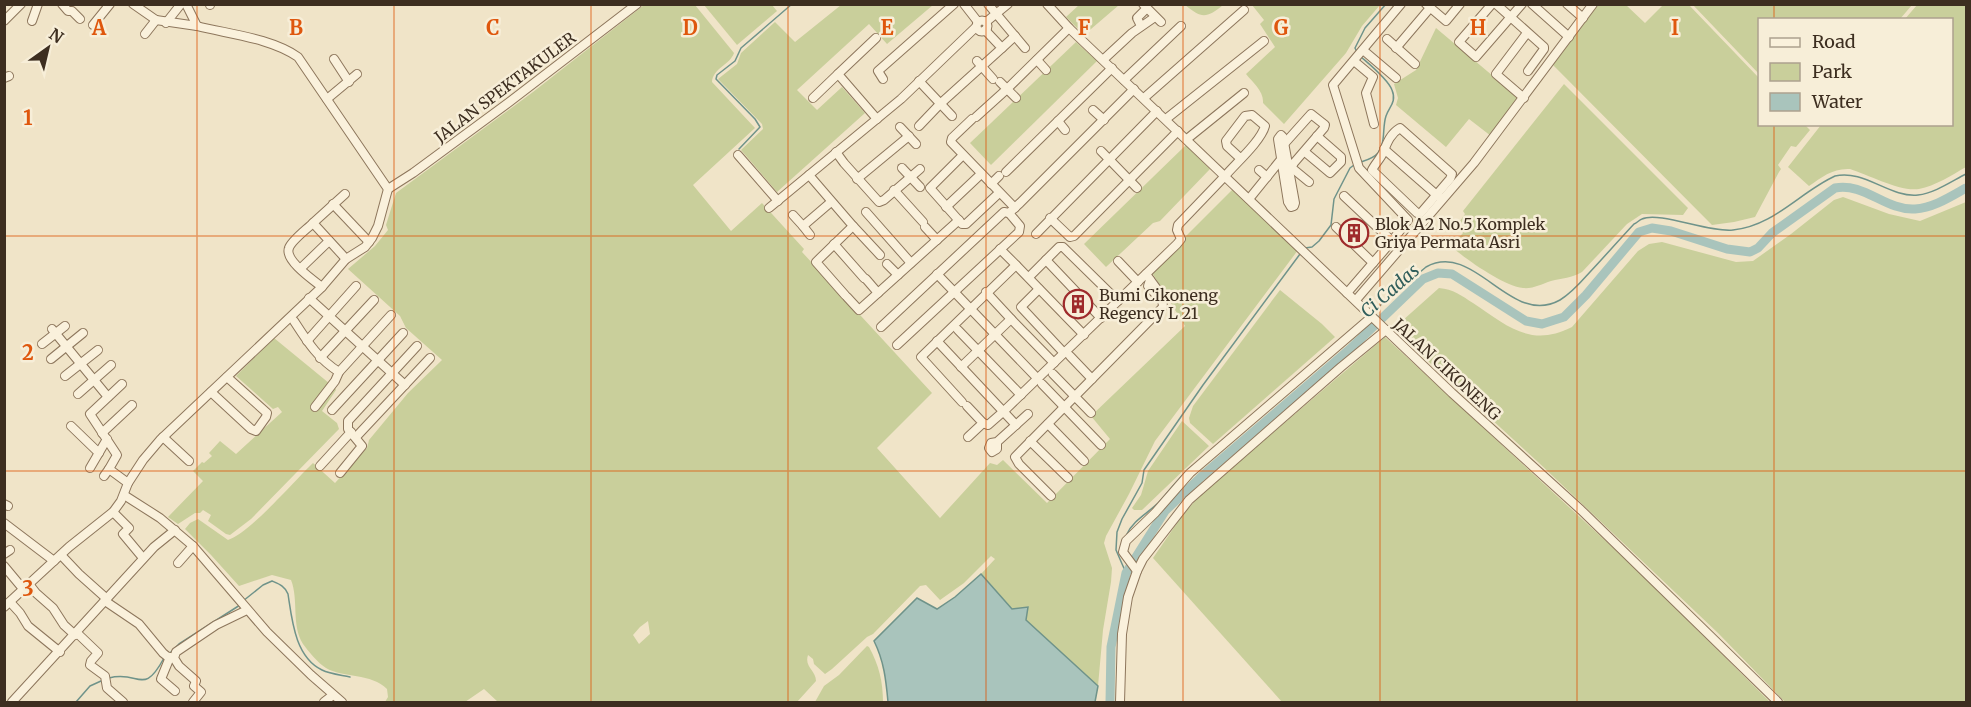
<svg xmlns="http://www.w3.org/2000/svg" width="1971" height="707" font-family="Merriweather,serif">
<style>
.green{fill:#c9cf9b;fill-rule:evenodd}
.water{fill:#a9c4bc;stroke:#6f938a;stroke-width:1.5}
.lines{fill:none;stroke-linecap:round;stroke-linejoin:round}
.stream{stroke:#6f938a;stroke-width:1.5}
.river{stroke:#a9c4bc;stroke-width:9}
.minor-casing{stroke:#8d765c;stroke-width:10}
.minor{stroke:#faf1dc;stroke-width:8}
.grid{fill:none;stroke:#df570d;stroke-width:1.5;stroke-opacity:0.55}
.labels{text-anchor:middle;stroke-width:5;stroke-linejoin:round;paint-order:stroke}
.street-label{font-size:16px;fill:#3d2e20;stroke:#f7eed8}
.poi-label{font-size:16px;fill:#3d2e20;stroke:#f7eed8;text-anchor:start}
.water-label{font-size:18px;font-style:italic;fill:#2f5d5a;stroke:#f7eed8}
.grid-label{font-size:20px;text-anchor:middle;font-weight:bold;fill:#df570d;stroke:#f7eed8;stroke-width:5;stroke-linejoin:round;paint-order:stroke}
</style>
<rect width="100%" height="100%" fill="#f0e4c8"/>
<g class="green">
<path d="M644,5H695L734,53C730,65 713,68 712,82L755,128L693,185L731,231L762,203L804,249L802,252L932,393L877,448L940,518L990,463L997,465L1003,460L1047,503L1110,439L1091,416L1185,326L1151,271L1234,188L1298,250L1155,441L1129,494L1106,536L1104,543L1112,568L1111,582L1103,630L1098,686L1012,609L981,574L995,559L991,556L964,583L940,600L926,585L920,586L873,634L867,637L832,669L825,674L814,664L813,659L808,655C804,667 816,670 816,681L797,702H498L484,689L465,702H385L388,697L387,689C372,673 342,678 326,668C318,663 308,651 303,644C291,625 299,600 291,580L272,575L239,586L211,555L185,529L190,523L198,519L228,540C250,533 294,481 313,463L335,483L367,448L369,440L408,393L442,360L406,328L400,316L348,269L375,246L388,230L386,225L396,193L533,92ZM648,621L650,634L639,644L633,635L640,627Z"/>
<path d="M704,5H772L777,11L737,45Z"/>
<path d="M841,5H933L887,44L869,24L797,90L817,110L842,87L865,113L777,192L741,150L763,129L762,124L718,79L737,64L741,53L775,22L795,42Z"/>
<path d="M1079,5V4L1119,5L1084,35L1066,17Z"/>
<path d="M1185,5H1223C1206,19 1201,18 1185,5Z"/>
<path d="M1252,5H1380L1362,26L1346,53L1284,124L1263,103C1264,91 1253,83 1246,74L1275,47L1260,24L1264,20Z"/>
<path d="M1620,5H1626L1645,23L1663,5H1689L1759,78L1760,124L1805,125L1810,130L1796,147L1791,146L1778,165L1781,169L1779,172L1755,217L1734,222L1712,225L1553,65L1598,5Z"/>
<path d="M1693,5H1912L1900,19L1760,20L1759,74Z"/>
<path d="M1917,5H1966V167C1952,175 1935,186 1919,189C1900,192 1869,175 1850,169C1833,168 1822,177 1809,186L1788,167L1821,125L1952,124V20L1905,19Z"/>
<path d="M1436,28L1519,98L1491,136L1469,119L1446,147L1396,105L1398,98L1394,84L1416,70Z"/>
<path d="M1076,42L1097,61L991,165L970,143Z"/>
<path d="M1564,84L1688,208L1683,215L1642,214L1627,224L1582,272C1572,278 1562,278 1551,281C1542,284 1533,289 1523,288C1504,286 1465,259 1451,246L1463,233L1454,223L1457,219L1460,221L1465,214L1463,211Z"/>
<path d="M1186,145L1210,169L1160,221L1153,223L1106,267L1084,244Z"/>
<path d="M1843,197L1889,214L1920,221L1966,202V702H1785L1718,633L1538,462L1393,329L1439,288C1453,289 1462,296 1473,303C1507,326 1531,348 1572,327L1638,251L1649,244L1662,242L1736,262L1753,261L1791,234L1834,200Z"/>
<path d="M1280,290L1322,324L1335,337L1213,444L1190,423L1189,418L1193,406Z"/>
<path d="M1385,337L1636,569L1770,702H1282L1153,558L1182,516L1200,495Z"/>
<path d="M274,338L335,388L336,390L322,411L337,423L339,429L251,519L230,535L226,534L208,521L211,515L203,510L200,513H195L178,524L168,517L203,481L193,471L202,462L204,463L212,456L209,453L220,441L236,454L282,412L278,407L273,409L236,376Z"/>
<path d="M1182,421L1209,446L1142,510H1134L1132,508L1141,495L1148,471Z"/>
<path d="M867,646L869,647C879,665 883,682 883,702H815L824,686L839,675Z"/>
</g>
<path class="water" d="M981,574L1012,609L1028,607L1026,620L1098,686L1095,702H888C886,680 884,661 874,641L917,598L937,609L955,597Z"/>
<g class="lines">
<g class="stream">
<path d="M1357,52L1355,48L1365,28L1386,4"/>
<path d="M1360,56C1369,64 1388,79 1392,90C1397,102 1389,107 1386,116C1382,128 1386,142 1378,153C1374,158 1367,160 1361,162"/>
<path d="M739,149L760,127L755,119L716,79L717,75L735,61L741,48L792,4"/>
<path d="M1305,248L1312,247L1319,241L1331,225L1334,199L1350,168L1354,165"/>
<path d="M1376,309L1426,267C1475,240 1510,328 1560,300C1572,293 1581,282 1590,272C1605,256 1619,240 1634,224C1637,223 1639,220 1642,219C1659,211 1710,233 1733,230C1774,226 1800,192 1835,176C1864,169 1890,198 1918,195C1935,193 1952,181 1966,174"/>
<path d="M1127,534C1133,520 1150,512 1160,501C1171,489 1180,476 1192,466"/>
<path d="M1126,573L1116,550L1117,532L1122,519L1142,483L1144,470L1203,385L1300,254"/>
<path d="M243,601L263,585L272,581C279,584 285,586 288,594C292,620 295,657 322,670C330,674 341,675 350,677"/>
<path d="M170,653L179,644L240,605"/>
<path d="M109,678C140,670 143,697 164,658"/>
<path d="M76,702L90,686L101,681"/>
</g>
<path class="river" d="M1110,702L1111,647L1126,573L1165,511L1202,476L1350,349L1423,279L1438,273L1452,274L1526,321L1542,324L1564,317L1586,295L1639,232L1652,228L1671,231L1727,249L1750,252L1758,248L1772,233L1835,188C1864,182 1886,211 1915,209C1933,208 1950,197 1966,188"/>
<g class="minor-casing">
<g id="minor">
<path d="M62,4L68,11H72L80,19"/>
<path d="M133,4L156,20L197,26"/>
<path d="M210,4V5"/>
<path d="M964,4L978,22"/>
<path d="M988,4L1025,48"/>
<path d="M1047,4L1069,28L1452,393L1581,510L1778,702"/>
<path d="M1143,4L1161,22"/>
<path d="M1426,4L1446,21L1460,4"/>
<path d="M1492,4L1459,42L1476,57L1522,4"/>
<path d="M1496,4L1544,47V49L1528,71"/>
<path d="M1532,4L1569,37"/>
<path d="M1567,4L1583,18"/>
<circle cx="982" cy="26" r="5.5"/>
<path d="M4,21L21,4"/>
<path d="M32,21L38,4"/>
<path d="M986,22L1008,4"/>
<path d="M166,23L181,4"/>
<path d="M93,25L110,4"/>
<path d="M1141,26L1137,18L1146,9"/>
<path d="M145,34L156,20"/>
<path d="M876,38L838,74L877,119"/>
<path d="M1387,39L1415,64"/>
<path d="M1002,48L1015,36"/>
<path d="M1396,48L1430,8"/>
<path d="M1363,50L1396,78"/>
<path d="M334,59L349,82"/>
<path d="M1104,59L1132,33L1155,17"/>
<path d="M1037,60L1046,70"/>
<path d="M977,61L993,79"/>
<path d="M1354,61L1373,77L1366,93L1374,124"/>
<path d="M4,78L9,76"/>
<path d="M883,79L878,71L954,4"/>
<path d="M1124,80L1181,26"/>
<path d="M919,81L952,116"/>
<path d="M1000,82L1016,98"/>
<path d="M813,98L838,74"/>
<path d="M1144,98L1244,10"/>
<path d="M1524,98L1496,74L1527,33"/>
<path d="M327,99L357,74"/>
<path d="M1093,110L1104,120"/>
<path d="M976,117L1007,89L1069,28"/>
<path d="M972,119L952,138L951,142L1015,208"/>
<path d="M1166,119L1264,41"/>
<path d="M1058,121L1065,130"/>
<path d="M919,126L940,104L1002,48L985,30"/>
<path d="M900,127L916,144"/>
<path d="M1400,128L1452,174L1450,179L1420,214L1417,213L1372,170C1375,164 1380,159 1383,153C1387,143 1390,134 1400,128Z"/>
<path d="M1281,135L1283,137L1295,203L1294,206L1291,207L1288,202L1278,139Z"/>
<path d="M1187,139L1244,93"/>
<path d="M1285,143L1311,114L1325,125L1324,128L1293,164L1286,163"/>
<path d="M1384,149L1439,197"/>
<path d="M1101,151L1137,188"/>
<path d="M836,152L844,163L879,202L884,200L920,169"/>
<path d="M1305,152L1330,173L1341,162V157L1317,136"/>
<path d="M738,155L778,201"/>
<path d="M963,155L930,188L962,224H966L999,193"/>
<path d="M1293,164L1292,168L1309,182"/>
<path d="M902,168L920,187"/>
<path d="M1259,170L1267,177"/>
<path d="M1006,172L1112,68"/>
<path d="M809,175L853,226L816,262L845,295"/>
<path d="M857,179L909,136"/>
<path d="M991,184L999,176"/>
<path d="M388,189L413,173L508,103L637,4"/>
<path d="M894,190L923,222"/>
<path d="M1344,196L1392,241"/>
<path d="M1249,199L1283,157"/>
<path d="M333,204L369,242"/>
<path d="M946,207L981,174"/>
<path d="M769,208L901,99L976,27"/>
<path d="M866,212L911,263"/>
<path d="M793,215L803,226L831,202"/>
<path d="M1050,218L1070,237L1074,236L1178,131"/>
<path d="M313,223L345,194"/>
<path d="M803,226L810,235"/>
<path d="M853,226L880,255"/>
<path d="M925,227L937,240"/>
<path d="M1336,227L1373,263"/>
<path d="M1036,234L1157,111"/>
<path d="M834,244L864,278"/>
<path d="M1046,260L1101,318"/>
<path d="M1118,261L1138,282"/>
<path d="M887,264L898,275"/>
<path d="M1016,265L1084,335"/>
<path d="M301,268L329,241"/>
<path d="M937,274L1038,379"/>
<path d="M1029,277L1059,247H1063L1118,301"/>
<path d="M866,279L878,293"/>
<path d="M1150,280L1148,286L1160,299"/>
<path d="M322,287C313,280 284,260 289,248C291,241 307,229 313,223L346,259"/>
<path d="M1039,289L1021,307L1064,353"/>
<path d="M986,292L1011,319"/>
<path d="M1347,293L1392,241L1408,220L1359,168L1333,85L1401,4"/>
<path d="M847,297L859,310L959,220"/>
<path d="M309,298L405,385"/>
<path d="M1356,300L1474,163L1593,4"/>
<path d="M294,321C307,341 318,359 339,372"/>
<path d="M881,327L1004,212L1009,213L1020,203L1134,89"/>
<path d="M52,329L108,397"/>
<path d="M958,330L1021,395"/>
<path d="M307,341L356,286"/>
<path d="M937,341L1016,425"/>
<path d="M42,344L65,326"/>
<path d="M897,345L1019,232L1020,226L1009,213"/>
<path d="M1070,356L1092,379"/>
<path d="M320,358L374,300"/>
<path d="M51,359L83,333"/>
<path d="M961,367L1011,319L1054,363"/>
<path d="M1053,374L1091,413"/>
<path d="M65,376L98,350"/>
<path d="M122,384L90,414L117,455L109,469L128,483"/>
<path d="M1042,384L1101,445"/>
<path d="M211,392L251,429L256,431L266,417L267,413L227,377"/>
<path d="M78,394L111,365"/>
<path d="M962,402L921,357L1016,265L1000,249"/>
<path d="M967,406L983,423L968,437"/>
<path d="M315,407L335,381L339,372L391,315"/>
<path d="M332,410L403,333"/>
<path d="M983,423L988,425L1004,411L1177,244L1181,239L1177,230L1178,225L1225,176C1236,163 1261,141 1265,126L1252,115L1245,116L1226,141L1227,146L1240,158"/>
<path d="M1048,424L1084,461"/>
<path d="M71,426L99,453"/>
<path d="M102,433L132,405"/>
<path d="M163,437L189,461"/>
<path d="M356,437L430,358"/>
<path d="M1030,441L1068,478"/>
<path d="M997,442V449L992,452L989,448L991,443L997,442L1028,414"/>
<path d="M320,466L351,432"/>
<path d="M90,468L107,439"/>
<path d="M340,473L362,446L348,429V421L417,346"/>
<path d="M104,476L109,469"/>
<path d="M124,495L160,518L193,546L267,632L311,675L342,702"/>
<path d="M1051,496L1019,464L1015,457L1163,307L1162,296L1146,274"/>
<path d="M4,504L8,506"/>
<path d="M113,512L129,528L123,534L143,558"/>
<path d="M4,523L54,561"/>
<path d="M4,554L10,550"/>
<path d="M61,555L79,574L107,599"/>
<path d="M178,563L193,546"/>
<path d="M4,566L24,590"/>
<path d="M1137,571L1143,559L1189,500L1341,367L1386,330"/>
<path d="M29,584L36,593L53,608L64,625L75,635"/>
<path d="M105,601L139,624L163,653L168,657L174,658"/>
<path d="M10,602L20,613L28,626L60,652"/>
<path d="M4,607L69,547L113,512L121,501L128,483L143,460L160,440L322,287L346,259L365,247L372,238L378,226L388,189L298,57C271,38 228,34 197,26L186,4"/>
<path d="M77,633L98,653L91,661L90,665L105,676L107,688L123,702"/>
<path d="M170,657L161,679L175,691"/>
<path d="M12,702L154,547L175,530"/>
<path d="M193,702L201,692L194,686L196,681L179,666L174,658L176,652L216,625L247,610"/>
<path d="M324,702L333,695"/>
<path d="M1120,702L1122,634L1128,597L1137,571L1123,552L1126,541L1155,513L1190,473L1368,320L1371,315"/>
</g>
</g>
<use href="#minor" class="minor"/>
</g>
<path class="grid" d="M197,4V702M394,4V702M591,4V702M788,4V702M986,4V702M1183,4V702M1380,4V702M1577,4V702M1774,4V20M1774,124V702M4,236H1966M4,471H1966"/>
<defs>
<g id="building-ring" transform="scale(1.5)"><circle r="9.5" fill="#f7eed8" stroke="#9e2a2b" stroke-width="1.5"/><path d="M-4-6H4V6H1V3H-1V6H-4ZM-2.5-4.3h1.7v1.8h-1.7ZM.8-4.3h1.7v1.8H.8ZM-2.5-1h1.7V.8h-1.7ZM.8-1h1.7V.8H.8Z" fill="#9e2a2b"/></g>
</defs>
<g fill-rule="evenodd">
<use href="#building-ring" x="1354" y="233"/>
<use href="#building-ring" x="1078" y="304"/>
</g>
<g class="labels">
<g class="street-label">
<text transform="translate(505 87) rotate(-37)" y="6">JALAN SPEKTAKULER</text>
<text transform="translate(1447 369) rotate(43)" y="6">JALAN CIKONENG</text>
</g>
<g class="poi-label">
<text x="1375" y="230">Blok A2 No.5 Komplek<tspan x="1375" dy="18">Griya Permata Asri</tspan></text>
<text x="1099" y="301">Bumi Cikoneng<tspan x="1099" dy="18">Regency L 21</tspan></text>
</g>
<g class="water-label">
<text transform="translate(1390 291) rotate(-41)" y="6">Ci Cadas</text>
</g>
</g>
<g class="grid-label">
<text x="99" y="35">A</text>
<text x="296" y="35">B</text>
<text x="493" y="35">C</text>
<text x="690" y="35">D</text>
<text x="887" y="35">E</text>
<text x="1084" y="35">F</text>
<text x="1281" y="35">G</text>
<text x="1478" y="35">H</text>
<text x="1675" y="35">I</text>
<text x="28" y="125">1</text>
<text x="28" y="360">2</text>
<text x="28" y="596">3</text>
</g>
<rect width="1971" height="707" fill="none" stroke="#3d2e20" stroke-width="12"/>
<rect x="1758" y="18" width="195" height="108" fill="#f7eed8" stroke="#ada18e" stroke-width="1.5"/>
<rect x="1770" y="38" width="30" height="9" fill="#faf1dc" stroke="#ada18e" stroke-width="1.5"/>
<text x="1812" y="48" font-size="18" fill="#3d2e20">Road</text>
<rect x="1770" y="63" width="30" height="18" fill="#c9cf9b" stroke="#ada18e" stroke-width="1.5"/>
<text x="1812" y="78" font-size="18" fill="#3d2e20">Park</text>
<rect x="1770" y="93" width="30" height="18" fill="#a9c4bc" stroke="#ada18e" stroke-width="1.5"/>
<text x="1812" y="108" font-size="18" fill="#3d2e20">Water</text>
<g transform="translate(48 48) rotate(34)" stroke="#f7eed8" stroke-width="4.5" paint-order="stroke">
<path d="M0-4.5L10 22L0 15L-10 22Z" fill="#3d2e20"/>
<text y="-9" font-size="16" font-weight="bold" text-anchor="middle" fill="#3d2e20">N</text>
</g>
</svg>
